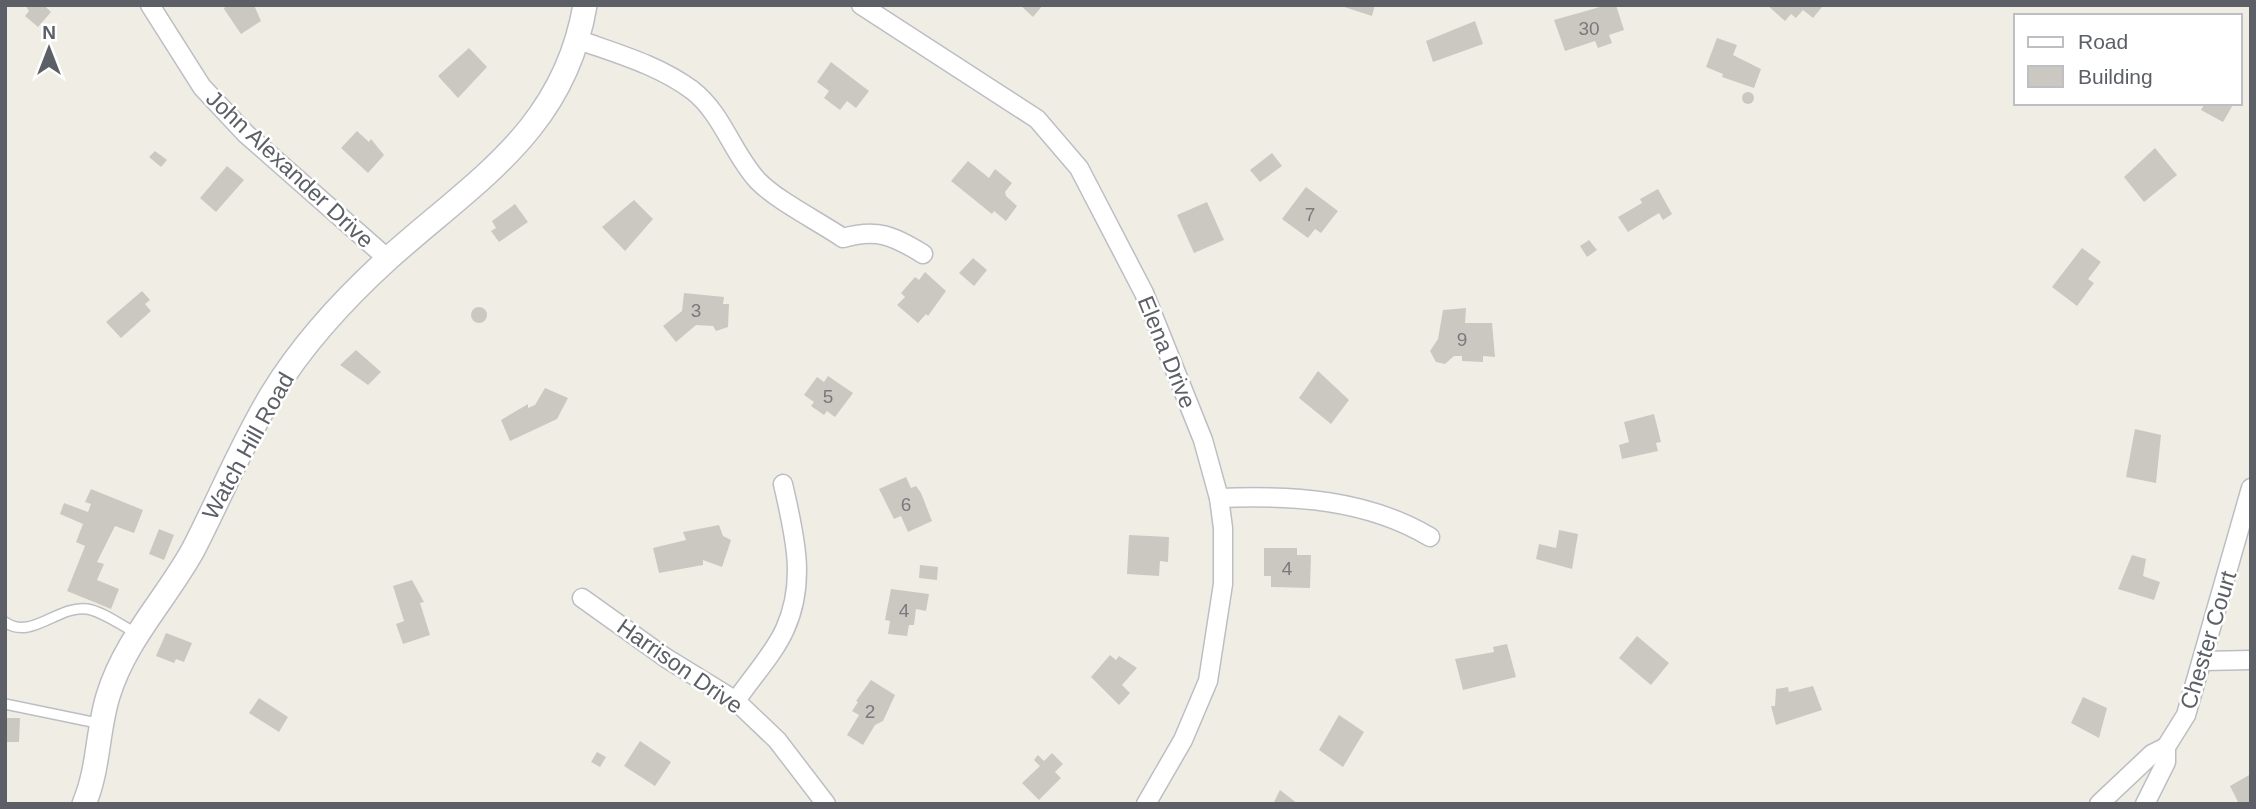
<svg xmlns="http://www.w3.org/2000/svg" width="2256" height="809" font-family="Helvetica,sans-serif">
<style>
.building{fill:#cbc8c1}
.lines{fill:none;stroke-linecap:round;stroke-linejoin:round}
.service-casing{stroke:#bcbec4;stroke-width:12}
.minor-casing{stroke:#bcbec4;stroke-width:21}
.tertiary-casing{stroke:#bcbec4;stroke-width:26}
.service{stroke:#fff;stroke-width:9}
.minor{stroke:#fff;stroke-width:18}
.tertiary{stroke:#fff;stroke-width:23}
.labels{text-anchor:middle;stroke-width:5;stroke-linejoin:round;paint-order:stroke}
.number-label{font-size:19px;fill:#787a7d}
.street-label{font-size:23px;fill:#5c6066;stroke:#fff}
</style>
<rect width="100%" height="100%" fill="#f0eee4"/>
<g class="building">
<path d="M25,5H44L51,12L38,27L25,16L29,11Z"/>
<path d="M226,5H254L261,21L241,34L224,9Z"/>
<path d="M1020,5H1043L1033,17Z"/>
<path d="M1338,5H1375L1372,16Z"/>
<path d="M1607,5H1616L1624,30L1609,35L1612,43L1598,48L1595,41L1565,51L1554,20Z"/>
<path d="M1767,5H1820L1822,7L1813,18L1803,10L1796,18L1791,14L1785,21Z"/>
<path d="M1475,21L1483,44L1433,62L1426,41Z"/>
<path d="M1717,38L1737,45L1733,55L1761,69L1754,88L1722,77L1723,74L1706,67Z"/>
<path d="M469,48L487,67L458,98L438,76Z"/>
<path d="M831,62L869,91L856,108L847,101L840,110L824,98L829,91L817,82Z"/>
<circle cx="1748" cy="98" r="6"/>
<path d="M2205,103H2234L2223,122L2201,110Z"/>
<path d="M357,131L369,142L371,139L384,155L368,173L341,148Z"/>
<path d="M2155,148L2177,175L2144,202L2124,177Z"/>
<path d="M155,151L167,160L161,167L149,157Z"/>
<path d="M1272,153L1282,166L1260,182L1250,170Z"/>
<path d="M968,161L989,178L995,169L1012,183L1005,192L1006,196L1017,206L1006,221L994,211L992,214L951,181Z"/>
<path d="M227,166L244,180L216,212L200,198Z"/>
<path d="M1306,187L1338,211L1321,233L1315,229L1308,238L1282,219Z"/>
<path d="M1658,189L1672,214L1663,220L1659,213L1628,232L1618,217L1642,203L1640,199Z"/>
<path d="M634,200L653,219L625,251L602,227Z"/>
<path d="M1207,202L1224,240L1194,253L1177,215Z"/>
<path d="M515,204L528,222L499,242L491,231L496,228L492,221Z"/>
<path d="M1589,240L1597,250L1587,257L1580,246Z"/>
<path d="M2082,248L2101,262L2088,279L2094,283L2077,306L2052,287Z"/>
<path d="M973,258L987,270L974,286L959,273Z"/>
<path d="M925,272L946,291L928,316L926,314L918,323L897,305L905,297L901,293L915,277L919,280Z"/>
<path d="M142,291L150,300L145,304L151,311L121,338L106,322Z"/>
<path d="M684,293L724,297L723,304H729L728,327L716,331L713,326L696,325L676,342L663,326L682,311Z"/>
<circle cx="479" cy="315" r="8"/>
<path d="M1466,308L1465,323H1492L1495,357L1483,356V362L1462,361V356H1454L1445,364L1436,362L1430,351L1438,339L1443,310Z"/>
<path d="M356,350L381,372L368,385L340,365Z"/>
<path d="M1318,371L1349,400L1331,424L1299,398Z"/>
<path d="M828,376L853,393L835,417L827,411L824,415L811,406L814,402L804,395L817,377L824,382Z"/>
<path d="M545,388L568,398L557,419L510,441L501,420L528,404V408L535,405Z"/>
<path d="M1654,414L1661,442L1656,443L1658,451L1622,459L1619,445L1629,442L1624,422Z"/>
<path d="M2135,429L2161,435L2156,483L2126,477Z"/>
<path d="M906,477L911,488L916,486L921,493L932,521L908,532L901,516L894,519L879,489Z"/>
<path d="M91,489L143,510L134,533L115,526L97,562L104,564L97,580L119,589L111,609L67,591L85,546L76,542L83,524L60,514L64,503L88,512L91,504L85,502Z"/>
<path d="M719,525L723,536L731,540L722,567L703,560V565L659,573L653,548L686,540L683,532Z"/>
<path d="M159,529L174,535L164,560L149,554Z"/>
<path d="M1559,530L1578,534L1572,569L1536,559L1539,544L1556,548Z"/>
<path d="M1129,535L1169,537L1168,562L1160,561L1159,576L1127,574Z"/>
<path d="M1264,548H1297V555H1311L1310,588L1271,587V576H1264Z"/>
<path d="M2132,555L2146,559L2143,576L2160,582L2154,600L2118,589Z"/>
<path d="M920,565L938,567L937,580L919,578Z"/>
<path d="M412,580L424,602L420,603L430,635L403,644L396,624L404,621L393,586Z"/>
<path d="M891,589L929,594L926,611L916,609L914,625H909L907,636L888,634L890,621L885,620Z"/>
<path d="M166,633L192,643L184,662L176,659L174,663L156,656Z"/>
<path d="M1637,636L1669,663L1651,685L1619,658Z"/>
<path d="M1507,644L1516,677L1463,690L1455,659L1494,652L1493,647Z"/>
<path d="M1110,655L1116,660L1119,656L1137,668L1122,685L1130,693L1119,705L1091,677Z"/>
<path d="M871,680L895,695L883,721L875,725L863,745L847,735L859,715L852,711L858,702L856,701Z"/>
<path d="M1813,686L1822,710L1776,725L1771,706H1775L1776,689L1788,687L1789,692Z"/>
<path d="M2083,697L2107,708L2099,738L2071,723Z"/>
<path d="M259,698L288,717L279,732L249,713Z"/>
<path d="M1339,715L1364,732L1343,767L1319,750Z"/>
<path d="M5,718H20L19,742H5Z"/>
<path d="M640,741L671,762L655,786L624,766Z"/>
<path d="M597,752L606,757L600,767L591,762Z"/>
<path d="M1052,753L1063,764L1055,772L1061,778L1039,800L1022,783L1040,766L1034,760L1038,755L1044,761Z"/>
<path d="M2251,774V803L2239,804L2230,786Z"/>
<path d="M1280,790L1298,804H1273Z"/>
</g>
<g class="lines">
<g class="service-casing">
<g id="service">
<path d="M5,622C31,641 58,605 87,609C102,611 122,626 136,633"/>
<path d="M5,704L102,724"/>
</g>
</g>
<g class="minor-casing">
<g id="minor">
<path d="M150,5L202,87L246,134L388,259"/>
<path d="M861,5L1037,119L1079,168L1144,293L1203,440L1219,498L1223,528V584L1208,681L1183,740L1146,804"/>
<path d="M579,40C618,54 658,65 692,90C723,114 732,153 758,181C779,202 818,221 843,238C877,228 894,236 923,254"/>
<path d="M1219,498C1292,495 1366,499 1430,537"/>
<path d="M582,598L666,658L736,701L777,740L826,804"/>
<path d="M2203,661L2251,660"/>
<path d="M736,701C751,678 774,654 785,629C807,581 794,533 783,484"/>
<path d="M2099,804L2152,754L2166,747"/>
<path d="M2145,804L2166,762V747L2186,715L2251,488"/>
</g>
</g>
<g class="tertiary-casing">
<path id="tertiary" d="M84,804C99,769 97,732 108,696C125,640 166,599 193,550C220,498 242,443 272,394C303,343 345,298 389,258C476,180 564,130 585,5"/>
</g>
<use href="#service" class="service"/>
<use href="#minor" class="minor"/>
<use href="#tertiary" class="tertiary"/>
</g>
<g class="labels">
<g class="number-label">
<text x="1589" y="35">30</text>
<text x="1310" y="221">7</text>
<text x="696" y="317">3</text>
<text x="1462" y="346">9</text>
<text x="828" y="403">5</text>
<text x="906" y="511">6</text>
<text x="1287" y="575">4</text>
<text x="904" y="617">4</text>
<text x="870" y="718">2</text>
</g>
<g class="street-label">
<text transform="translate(290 169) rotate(43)" y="8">John Alexander Drive</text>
<text transform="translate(1167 352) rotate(68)" y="8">Elena Drive</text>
<text transform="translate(248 446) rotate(-61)" y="8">Watch Hill Road</text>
<text transform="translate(2208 640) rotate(-73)" y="8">Chester Court</text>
<text transform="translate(680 666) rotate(35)" y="8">Harrison Drive</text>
</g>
</g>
<rect width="2256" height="809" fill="none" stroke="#5c6066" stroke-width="14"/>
<rect x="2014" y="14" width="228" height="91" fill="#ffffff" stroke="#bebfc2" stroke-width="2"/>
<rect x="2028" y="37" width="35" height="10" fill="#ffffff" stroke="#bebfc2" stroke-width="2"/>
<text x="2078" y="49" font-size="21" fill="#5c6066">Road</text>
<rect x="2028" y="66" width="35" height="21" fill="#cbc8c1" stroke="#bebfc2" stroke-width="2"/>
<text x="2078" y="84" font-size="21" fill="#5c6066">Building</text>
<g transform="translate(49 49)" stroke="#ffffff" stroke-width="5" paint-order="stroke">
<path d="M0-5L12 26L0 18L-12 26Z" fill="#5c6066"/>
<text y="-10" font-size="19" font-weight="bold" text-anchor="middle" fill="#5c6066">N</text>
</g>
</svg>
